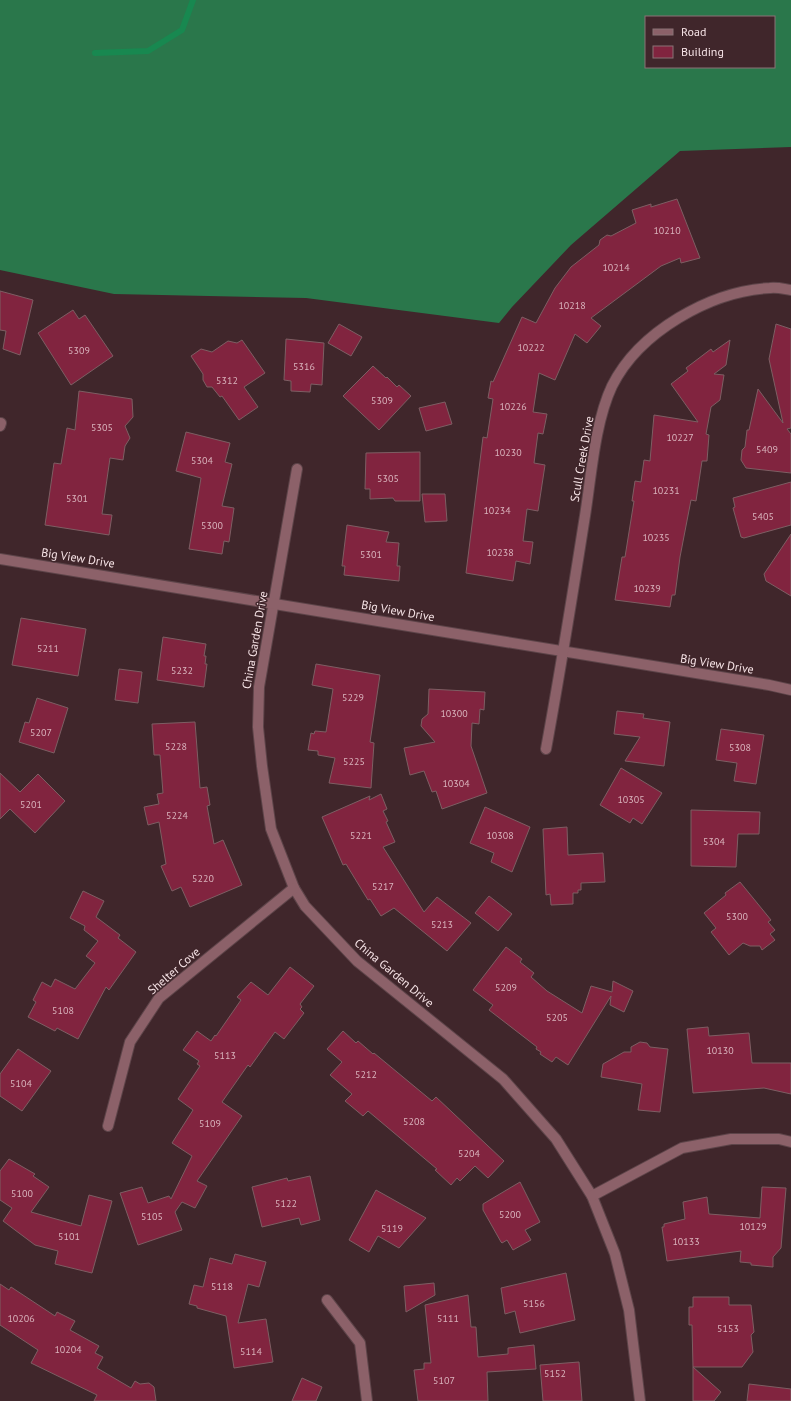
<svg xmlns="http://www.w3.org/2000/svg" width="791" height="1401" font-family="'PT Sans',sans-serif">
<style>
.forest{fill:#2a774b;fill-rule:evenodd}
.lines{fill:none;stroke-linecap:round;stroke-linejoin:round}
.stream{stroke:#188850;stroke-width:6}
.building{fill:#81243f;stroke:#7d5e63}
.minor-casing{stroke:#5d4449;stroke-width:12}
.minor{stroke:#8c6169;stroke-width:10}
.labels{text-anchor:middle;stroke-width:3;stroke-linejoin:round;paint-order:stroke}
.number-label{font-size:10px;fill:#d9b3bc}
.street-label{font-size:12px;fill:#f6e3e6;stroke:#40262b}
</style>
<rect width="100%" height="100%" fill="#40262b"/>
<path class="forest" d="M0,0H791V147L680,151L571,245L512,307L499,323L306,298L114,294L0,270ZM646,17H774V67H646Z"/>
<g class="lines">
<path class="stream" d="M95,53L148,51L182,30L193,0"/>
</g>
<g class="building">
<path d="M677,199L700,258L681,263L680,258L661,266L591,318L601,326L587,343L575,334L555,380L539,373L533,412L547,414L543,434L538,433L534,463L545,465L538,511L527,509L523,541L533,542L530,564L516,561L513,581L466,573L483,437L487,438L493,399L488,398L491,381L493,382L522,317L536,323L555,288L571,267L599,245L600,240L607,235L611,236L636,223L632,210L651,204V207Z"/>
<path d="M0,291L33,300L20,355L3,349L6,331L0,330Z"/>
<path d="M73,310L79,319L85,315L113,356L71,385L38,333Z"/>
<path d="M339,324L362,337L351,356L328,343Z"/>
<path d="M776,324L791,329V428L787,429L791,434V473L746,468L741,460L742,450L745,447L747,430H749L758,389L783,423L769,359Z"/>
<path d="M286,339L324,343L322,385L311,384L310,392L291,391V381L284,380Z"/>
<path d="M242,340L265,373L244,387L258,407L239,420L222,396L220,397L212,387H207L203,380V374L191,356L201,349L212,352L228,341L237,343Z"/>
<path d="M730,340L726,365L714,374L724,375L720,400L711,407L706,434L709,435L707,461H702L696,501L691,500L680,557L675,595H672L670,607L615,600L622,557H625L634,501H632L635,481L641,482L644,460L650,461L654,415L698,422L671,384L688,371L686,368L711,349L713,352Z"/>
<path d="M373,366L386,378L387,377L397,387L399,385L411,396L379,430L343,396Z"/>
<path d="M79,391L132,399L133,417L125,426L130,438L125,446L123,460L110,458L102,514L112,515L109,535L45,525L54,463L61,464L67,428L75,430Z"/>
<path d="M445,402L452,424L426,431L419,408Z"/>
<path d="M186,432L230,443L225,462L232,464L222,506L234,508L229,542L224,541L222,554L189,549L201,478L176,471Z"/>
<path d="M420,452V501H395L393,498L370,499V489H365L366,453Z"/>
<path d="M791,482V525L744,538L741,537L733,508L735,507L733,498Z"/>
<path d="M422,494H445L447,521L425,522Z"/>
<path d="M347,525L389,532L386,542L399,543L397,566H400L399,581L344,575L345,566H342Z"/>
<path d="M791,534V596L766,581L764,574Z"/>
<path d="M21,618L86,629L78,676L12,665Z"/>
<path d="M163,637L206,644L204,656H206L205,664H207L204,687L157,680Z"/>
<path d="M316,664L380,675L370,742L374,743L371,788L329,783L335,758L318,755V751L308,750L311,733L314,734L315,731L326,732L333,689L312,685Z"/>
<path d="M119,669L142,672L138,703L115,700Z"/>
<path d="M429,689L485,692L484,710L480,709L479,724L472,723L471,746L487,793L442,809L436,791L432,792L424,771L410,775L404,748L435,742L421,726L422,719L428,714Z"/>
<path d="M37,698L68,708L54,753L19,742L25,722L29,723Z"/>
<path d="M617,711L644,714L643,718L670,722L664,766L625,761L640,737L614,734Z"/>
<path d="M195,722L200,788L207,787L210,805L207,806L214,844L223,840L242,885L190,907L181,887L172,891L161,866L166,864L159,822L148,825L144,807L159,804L157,794L163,793L160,755H154L152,724Z"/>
<path d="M721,729L764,735L756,784L734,781L737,763L716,760Z"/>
<path d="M621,768L662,793L642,824L633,818L630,823L600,805Z"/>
<path d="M0,773L20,792L38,774L65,801L35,833L10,809L0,819Z"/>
<path d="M381,794L387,809L383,811L388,821L386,822L395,842L383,847L424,912L437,897L471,923L447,951L394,908L381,916L370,899L368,900L346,864L343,865L322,817L370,796L369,800Z"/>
<path d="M485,807L530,827L512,872L491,862L494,853L470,843Z"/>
<path d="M691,810L760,812L759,834H738L736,867L691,866Z"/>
<path d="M567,827L568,855L603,853L605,882L581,883V890H578V893H573V904L551,905L550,894L546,895L543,829Z"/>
<path d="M740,882L771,920L768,922L775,930L770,934L775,940L762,950L760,946H750L743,943L729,955L711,932L716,928L704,913L726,895L725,893Z"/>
<path d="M83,891L104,901L96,917L120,935L118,938L136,952L109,990L106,987L78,1039L57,1028L55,1031L28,1017L36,1002L33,1000L42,982L51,987L55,979L75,989L95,963L86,956L98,941L84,930L85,926L70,918Z"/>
<path d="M489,896L512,914L498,931L475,913Z"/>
<path d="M506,947L522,959L520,962L534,973L531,977L547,991L582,1013L591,986L612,992L613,981L633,991L624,1012L610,1005L611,996L568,1065L556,1057L552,1062L540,1054L541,1052L536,1049L537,1047L489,1010L493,1005L473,990Z"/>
<path d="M290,967L314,986L300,1004L302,1007L300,1009L304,1013L284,1039L275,1032L250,1067L248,1065L222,1102L242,1116L197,1181L207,1186L195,1208L182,1202L175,1212L182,1230L138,1245L120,1193L142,1187L148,1203L169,1196L171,1199L192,1156L172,1143L193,1110L178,1099L200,1066L197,1064L199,1061L183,1050L197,1031L211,1041L215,1035L216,1036L241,1000L237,997L251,982L268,995Z"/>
<path d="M708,1027L709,1036L749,1033L752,1063H791V1094L764,1088L693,1093L687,1029Z"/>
<path d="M343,1031L356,1043L358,1041L373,1054L374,1053L432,1101L436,1097L504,1161L488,1178L475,1166L460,1181L457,1178L451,1185L435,1170L437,1169L368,1111L363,1116L345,1101L352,1094L330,1075L342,1062L327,1049Z"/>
<path d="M640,1042L647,1043L650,1047L668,1049L660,1112L638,1110L642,1084L601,1077L603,1064L624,1052H631V1047Z"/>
<path d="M18,1049L51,1071L22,1111L0,1096V1074Z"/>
<path d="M9,1159L35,1174L33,1176L49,1187L31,1212L81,1226L89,1195L112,1201L92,1273L55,1264L58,1251L35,1245L3,1221L12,1208L0,1200V1171Z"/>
<path d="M310,1176L320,1220L301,1225L299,1218L262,1227L252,1187L287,1178L288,1181Z"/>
<path d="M520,1182L540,1222L525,1230L531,1240L513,1250L507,1240L502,1243L501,1242L483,1210V1204Z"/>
<path d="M762,1187L786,1188L781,1248L773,1257V1267L751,1265V1263L740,1262L741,1251L667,1261L662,1227H664V1224L685,1219L683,1202L707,1197L709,1214L760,1218Z"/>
<path d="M376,1190L426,1218L399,1248L378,1236L369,1252L349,1240Z"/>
<path d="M235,1254L266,1262L259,1287L248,1284L238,1323L266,1319L273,1362L234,1368L226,1316L197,1308V1306L189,1304L194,1285L203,1287L210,1258L232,1264Z"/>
<path d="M566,1273L575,1320L520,1333L515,1311L505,1314L501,1288Z"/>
<path d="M434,1283L435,1295L406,1312L404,1286Z"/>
<path d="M0,1284L9,1290L11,1287L55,1316L57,1312L75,1321L70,1330L99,1346L95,1353L103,1357L97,1368L131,1388L135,1381L140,1384L149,1383L154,1387L156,1401H94L97,1395L31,1363L38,1350L0,1325Z"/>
<path d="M468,1295L471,1327H476L478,1357L508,1354V1348L534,1345L536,1369L487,1372L488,1401H418L414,1370L424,1369V1363H431L425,1305Z"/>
<path d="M693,1297H729V1305H751L754,1332L751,1335L753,1352L742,1367H693L692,1325H689V1307H693Z"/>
<path d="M579,1362L582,1401H543L540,1365Z"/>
<path d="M693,1367L721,1392L714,1401H693Z"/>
<path d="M302,1378L322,1387L316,1401H292Z"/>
<path d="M749,1384L791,1389V1401H747Z"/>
</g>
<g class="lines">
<g class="minor-casing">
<g id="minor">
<path d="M0,426L1,423"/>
<path d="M297,469L259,687L258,727L262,766L271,829L294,888L305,906L357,961L503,1079L556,1139L592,1196L615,1254L629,1310L640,1401"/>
<path d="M0,559L769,685L791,690"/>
<path d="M546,749C560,673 572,598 584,522C591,481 594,424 612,386C639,332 710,291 770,288C777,287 784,289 791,290"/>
<path d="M108,1126L130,1042L159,998L294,888"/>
<path d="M592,1196L682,1148L731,1139H779L791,1142"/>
<path d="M327,1300L360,1343L367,1401"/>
</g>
</g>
<use href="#minor" class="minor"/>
</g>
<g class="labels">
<g class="number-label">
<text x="667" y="234">10210</text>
<text x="616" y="271">10214</text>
<text x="572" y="309">10218</text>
<text x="531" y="351">10222</text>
<text x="79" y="354">5309</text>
<text x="304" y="370">5316</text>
<text x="227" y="384">5312</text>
<text x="382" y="404">5309</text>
<text x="513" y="410">10226</text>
<text x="102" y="431">5305</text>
<text x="680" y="441">10227</text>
<text x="767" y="453">5409</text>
<text x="508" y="456">10230</text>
<text x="202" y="464">5304</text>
<text x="388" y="482">5305</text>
<text x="666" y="494">10231</text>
<text x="77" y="502">5301</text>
<text x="497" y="514">10234</text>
<text x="763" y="520">5405</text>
<text x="212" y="529">5300</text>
<text x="656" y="541">10235</text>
<text x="500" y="556">10238</text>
<text x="371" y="558">5301</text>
<text x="647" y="592">10239</text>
<text x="48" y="652">5211</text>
<text x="182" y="674">5232</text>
<text x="353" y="701">5229</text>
<text x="454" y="717">10300</text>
<text x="41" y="736">5207</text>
<text x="176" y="750">5228</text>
<text x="740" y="751">5308</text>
<text x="354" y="765">5225</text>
<text x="456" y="787">10304</text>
<text x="631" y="803">10305</text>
<text x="31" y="808">5201</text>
<text x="177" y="819">5224</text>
<text x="361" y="839">5221</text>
<text x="500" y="839">10308</text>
<text x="714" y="845">5304</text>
<text x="203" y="882">5220</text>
<text x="383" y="890">5217</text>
<text x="737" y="920">5300</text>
<text x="442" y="928">5213</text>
<text x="506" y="991">5209</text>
<text x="63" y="1014">5108</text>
<text x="557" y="1021">5205</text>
<text x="720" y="1054">10130</text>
<text x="225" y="1059">5113</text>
<text x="366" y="1078">5212</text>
<text x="21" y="1087">5104</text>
<text x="414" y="1125">5208</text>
<text x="210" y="1127">5109</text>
<text x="469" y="1157">5204</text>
<text x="22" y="1197">5100</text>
<text x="286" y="1207">5122</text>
<text x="510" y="1218">5200</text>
<text x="152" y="1220">5105</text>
<text x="753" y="1230">10129</text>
<text x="392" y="1232">5119</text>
<text x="69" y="1240">5101</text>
<text x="686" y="1245">10133</text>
<text x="222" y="1290">5118</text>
<text x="534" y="1307">5156</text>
<text x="21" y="1322">10206</text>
<text x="448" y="1322">5111</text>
<text x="728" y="1332">5153</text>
<text x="68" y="1353">10204</text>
<text x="251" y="1355">5114</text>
<text x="555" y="1377">5152</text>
<text x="444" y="1384">5107</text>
</g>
<g class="street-label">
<text transform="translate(582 459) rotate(-80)" y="4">Scull Creek Drive</text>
<text transform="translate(78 558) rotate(9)" y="4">Big View Drive</text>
<text transform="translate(398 611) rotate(10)" y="4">Big View Drive</text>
<text transform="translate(255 640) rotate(-80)" y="4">China Garden Drive</text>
<text transform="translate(717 664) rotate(9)" y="4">Big View Drive</text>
<text transform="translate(174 971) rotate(-41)" y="4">Shelter Cove</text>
<text transform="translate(394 973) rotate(40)" y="4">China Garden Drive</text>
</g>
</g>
<rect x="645" y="16" width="130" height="52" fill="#40262b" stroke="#897276"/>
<rect x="653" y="29" width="20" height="6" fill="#8c6169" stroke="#897276"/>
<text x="681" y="36" font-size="12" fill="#f6e3e6">Road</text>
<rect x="653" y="46" width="20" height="12" fill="#81243f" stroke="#897276"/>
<text x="681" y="56" font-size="12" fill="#f6e3e6">Building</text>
</svg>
